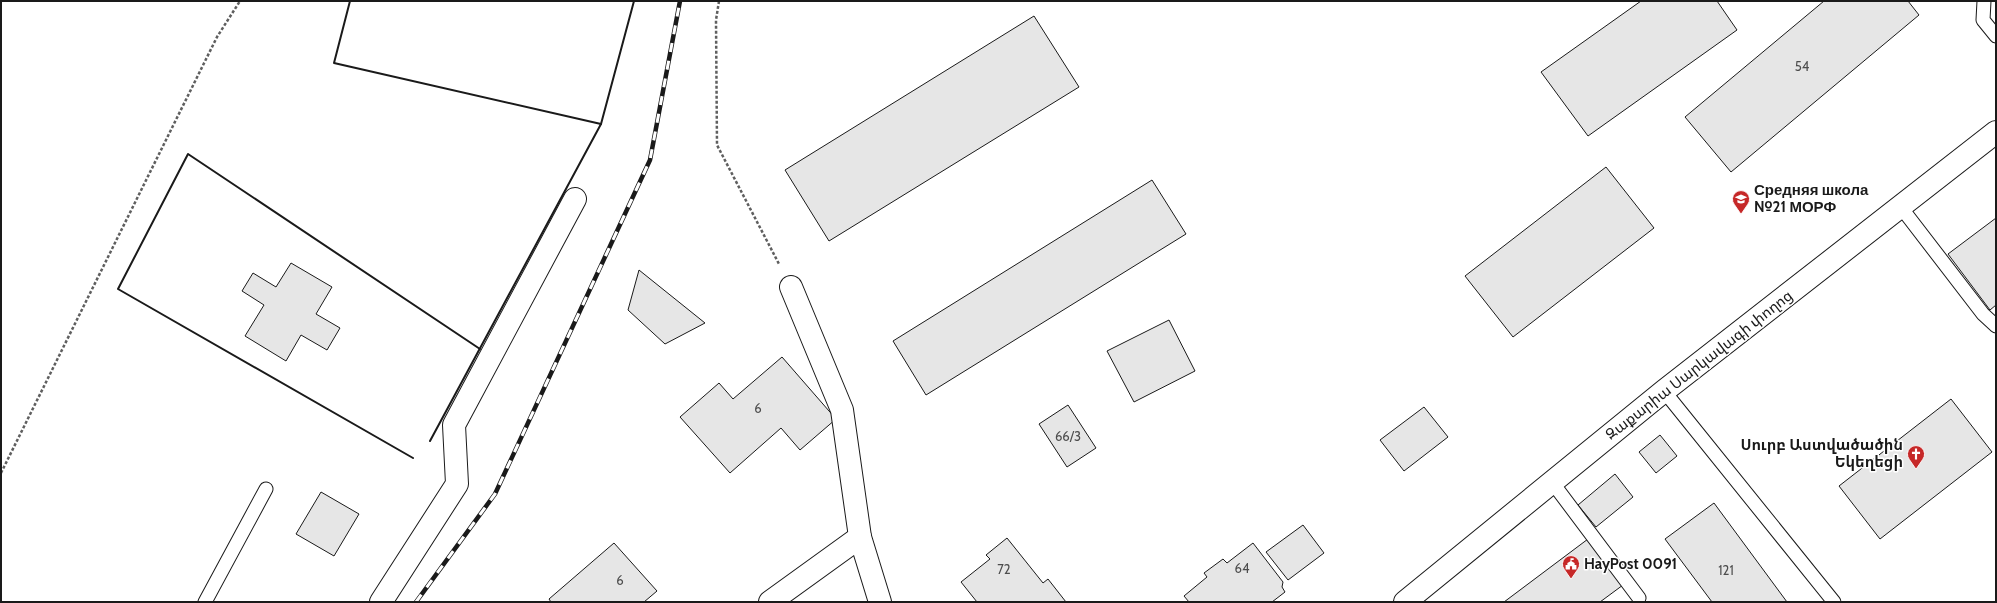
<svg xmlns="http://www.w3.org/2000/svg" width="1997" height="603" font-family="Cabin,'Noto Sans Armenian',sans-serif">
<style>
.building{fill:#e6e6e6;stroke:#1a1a1a}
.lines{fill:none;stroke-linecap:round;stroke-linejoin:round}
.lane-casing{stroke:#1a1a1a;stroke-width:15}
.street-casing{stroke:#1a1a1a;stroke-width:24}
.secondary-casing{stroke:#1a1a1a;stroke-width:24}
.path{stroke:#5f5f5f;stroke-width:2.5;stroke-dasharray:3 2;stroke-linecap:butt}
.lane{stroke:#fff;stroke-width:13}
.street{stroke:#fff;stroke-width:22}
.secondary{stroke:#fff;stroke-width:22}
.rail-casing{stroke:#1a1a1a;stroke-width:4.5}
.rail{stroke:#fff;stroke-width:3;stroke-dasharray:9;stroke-linecap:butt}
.wall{stroke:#1a1a1a;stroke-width:2}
.labels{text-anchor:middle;stroke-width:3;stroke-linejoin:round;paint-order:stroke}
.number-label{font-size:13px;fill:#4d4d4d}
.poi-label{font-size:15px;font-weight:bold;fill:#1a1a1a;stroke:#fff;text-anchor:start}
.street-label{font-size:15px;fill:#1a1a1a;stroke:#fff}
</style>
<rect width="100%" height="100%" fill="#fff"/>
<g class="building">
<path d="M1641,1H1717L1737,30L1588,136L1541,72Z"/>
<path d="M1824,1H1908L1919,15L1731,172L1685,117Z"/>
<path d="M1034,16L1079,87L829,241L785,170Z"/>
<path d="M1606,167L1654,228L1513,337L1465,276Z"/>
<path d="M1152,180L1186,234L926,395L893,341Z"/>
<path d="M1996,218V305L1990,310L1948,254Z"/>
<path d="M291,263L332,287L316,314L340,328L327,350L301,335L286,361L245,336L264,305L242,291L253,273L276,287Z"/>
<path d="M639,270L705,323L665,344L628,310Z"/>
<path d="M1169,320L1195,371L1134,402L1107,351Z"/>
<path d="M782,357L836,419L800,450L781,428L730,473L680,417L719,383L733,399Z"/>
<path d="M1951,399L1992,452L1880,539L1839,486Z"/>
<path d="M1068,405L1096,448L1067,467L1039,424Z"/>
<path d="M1424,407L1448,437L1404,471L1380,440Z"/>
<path d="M1660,435L1677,456L1656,473L1639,452Z"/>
<path d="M1615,474L1633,497L1596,527L1578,505Z"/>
<path d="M321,492L359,514L334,556L296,534Z"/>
<path d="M1714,503L1787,602H1712L1665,539Z"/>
<path d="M1303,525L1324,553L1288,580L1266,552Z"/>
<path d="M1007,538L1043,583L1048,579L1066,602H977L961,582L990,559L986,555Z"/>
<path d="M1588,539L1623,585L1600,602H1504Z"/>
<path d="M614,543L657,591L644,602H551L549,599Z"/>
<path d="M1253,543L1283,582L1282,587L1285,592L1272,602H1189L1184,596L1207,577L1204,573L1223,559L1227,563Z"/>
</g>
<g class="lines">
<g class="lane-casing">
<g id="lane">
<path d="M1984,1L1983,20L1996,36"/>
<path d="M1900,206L1983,314L1996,326"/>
<path d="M1664,391L1834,602"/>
<path d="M1552,482L1639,598"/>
<path d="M205,602L266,489"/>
</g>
</g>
<g class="street-casing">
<g id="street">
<path d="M791,287L842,410L860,537L880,602"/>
<path d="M381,602L457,484L454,425L575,199"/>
<path d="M770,602L860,537"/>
</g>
</g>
<g class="secondary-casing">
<path id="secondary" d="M1405,602L1664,391L1996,132"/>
</g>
<g class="path">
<path d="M719,1L716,20L717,145L779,264"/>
<path d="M1,473L217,37L240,1"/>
</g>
<use href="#lane" class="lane"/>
<use href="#street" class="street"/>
<use href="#secondary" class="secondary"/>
<g class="rail-casing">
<path id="rail" d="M416,602L495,494L650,160L680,1"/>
</g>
<use href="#rail" class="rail"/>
<g class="wall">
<path d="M350,1L334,63L601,124"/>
<path d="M430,441L601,124L634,1"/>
<path d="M413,458L118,289L188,154L480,349"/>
</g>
</g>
<defs>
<g id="school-pin" transform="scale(0.9)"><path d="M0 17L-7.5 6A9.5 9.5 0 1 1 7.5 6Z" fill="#c62828" stroke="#fff"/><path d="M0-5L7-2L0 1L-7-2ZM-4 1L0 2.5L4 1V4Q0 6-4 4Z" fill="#fff"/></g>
<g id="church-pin" transform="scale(0.9)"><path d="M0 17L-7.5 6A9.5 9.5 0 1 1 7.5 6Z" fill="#c62828" stroke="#fff"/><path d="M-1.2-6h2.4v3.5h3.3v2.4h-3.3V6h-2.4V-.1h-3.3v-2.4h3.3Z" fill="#fff"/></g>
<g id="civic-pin" transform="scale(0.9)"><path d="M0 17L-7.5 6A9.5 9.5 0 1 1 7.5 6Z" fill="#c62828" stroke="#fff"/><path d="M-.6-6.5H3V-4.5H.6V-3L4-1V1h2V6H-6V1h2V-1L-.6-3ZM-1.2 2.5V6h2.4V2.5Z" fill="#fff"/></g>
</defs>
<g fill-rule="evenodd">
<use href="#school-pin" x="1741" y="199"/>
<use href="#church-pin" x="1916" y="454"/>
<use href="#civic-pin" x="1571" y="564"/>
</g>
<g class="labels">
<g class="number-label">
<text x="1802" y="71">54</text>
<text x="758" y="413">6</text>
<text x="1068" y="441">66/3</text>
<text x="1242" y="573">64</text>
<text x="1004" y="574">72</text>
<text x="1726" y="575">121</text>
<text x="620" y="585">6</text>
</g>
<g class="poi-label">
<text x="1754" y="195">Средняя школа<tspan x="1754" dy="17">№21 МОРФ</tspan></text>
<text x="1903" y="450" text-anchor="end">Սուրբ Աստվածածին<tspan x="1903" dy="17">Եկեղեցի</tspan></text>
<text x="1584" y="569">HayPost 0091</text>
</g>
<g class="street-label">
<text transform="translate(1699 365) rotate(-38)" y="5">Զաքարիա Սարկավագի փողոց</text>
</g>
</g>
<rect width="1997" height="603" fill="none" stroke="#1a1a1a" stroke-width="4"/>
</svg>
